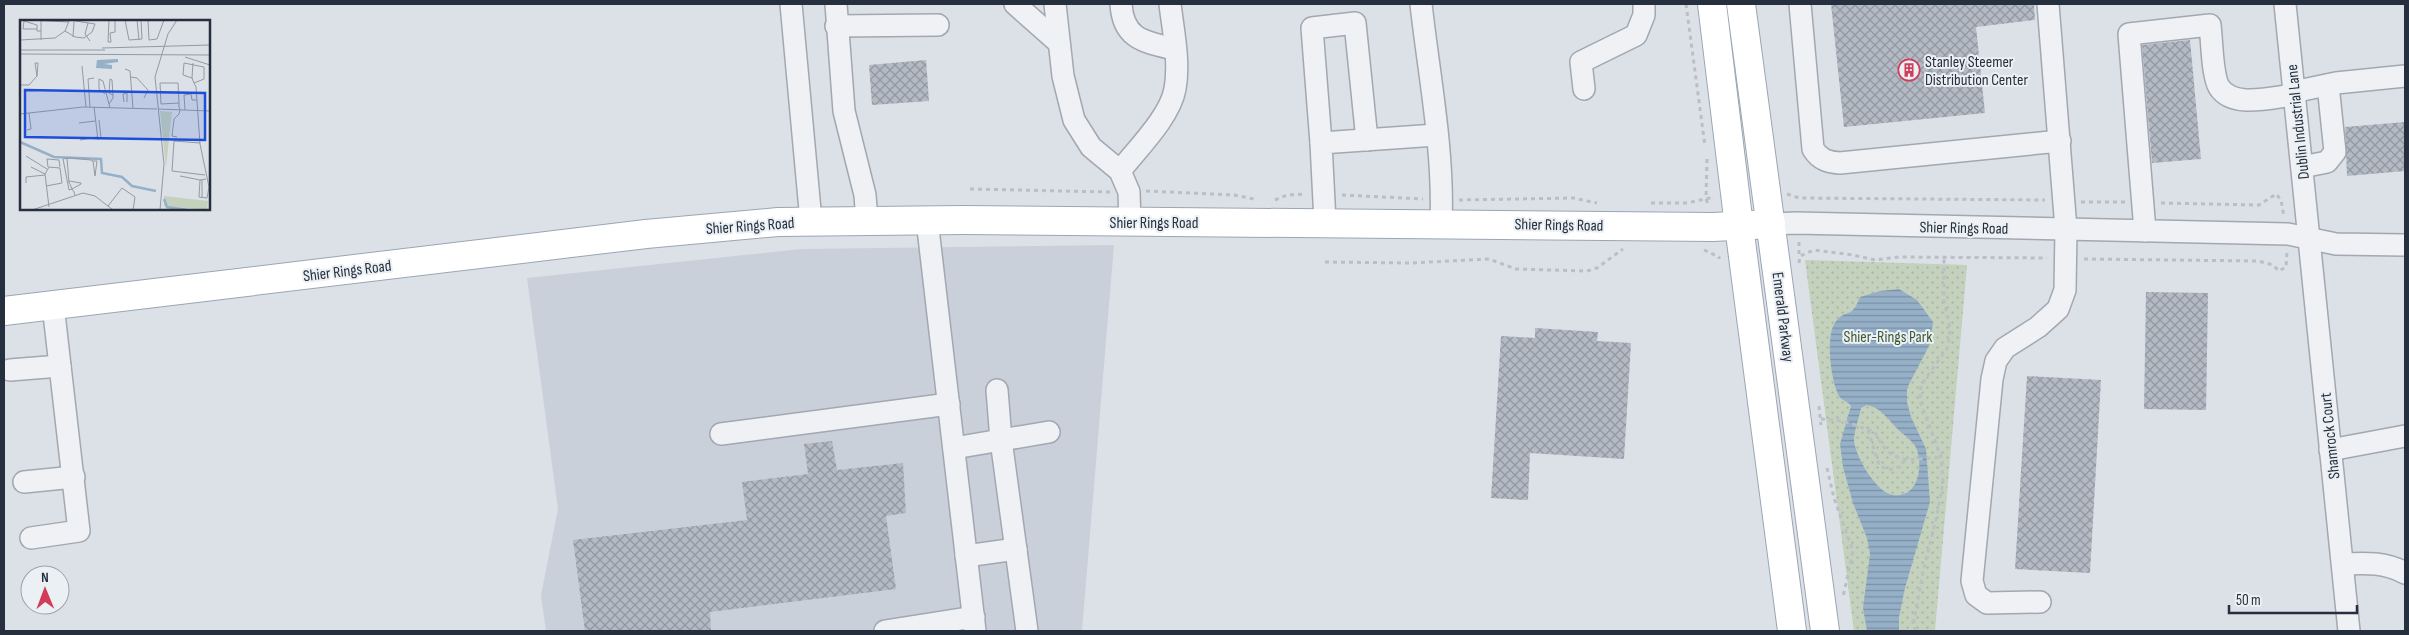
<svg xmlns="http://www.w3.org/2000/svg" width="2409" height="635" font-family="'Sofia Sans Condensed',sans-serif">
<style>
.built{fill:#cad0d9}
.park{fill:url(#park-dots)}
.water{fill:url(#water-rules);fill-rule:evenodd}
.building{fill:url(#building-cross-hatch)}
.lines{fill:none;stroke-linecap:round;stroke-linejoin:round}
.minor-casing{stroke:#a2a8b1;stroke-width:24}
.major-casing{stroke:#9ba6b3;stroke-width:30}
.path{stroke:#bbbfc5;stroke-width:3;stroke-dasharray:4 4;stroke-linecap:butt}
.minor{stroke:#eff1f5;stroke-width:21}
.major{stroke:#fff;stroke-width:28}
.labels{text-anchor:middle;stroke-width:4;stroke-linejoin:round;paint-order:stroke}
.poi-label{font-size:16px;fill:#262f3d;stroke:#ebf0f5;text-anchor:start}
.street-label{font-size:16px;fill:#262f3d;stroke:#ebf0f5}
.park-label{font-size:16px;fill:#3c5933;stroke:#ebf0f5}
.inset-river{fill:none;stroke:#96b0c8;stroke-width:2.5}
.inset-road{fill:none;stroke:#939aa3;stroke-width:1}
.view{fill:#1d4ed8;fill-opacity:0.15;stroke:#1d4ed8;stroke-width:2.5}
.inset-edge{fill:none;stroke:#262f3d;stroke-width:2.5}
</style>
<defs>
<pattern id="park-dots" width="8" height="8" patternUnits="userSpaceOnUse" patternTransform="scale(1.25)"><rect width="8" height="8" fill="#c3d1bd"/><path d="M2 2h.1M6 6h.1" fill="none" stroke="#a7b4a3" stroke-width="1.8" stroke-linecap="round"/></pattern>
<pattern id="water-rules" width="6" height="5" patternUnits="userSpaceOnUse" patternTransform="scale(1.25)"><rect width="6" height="5" fill="#96b0c8"/><path d="M0 2.5h6" fill="none" stroke="#7a90a4"/></pattern>
<pattern id="building-cross-hatch" width="8" height="8" patternUnits="userSpaceOnUse" patternTransform="scale(1.25)"><rect width="8" height="8" fill="#b3bac4"/><path d="M0 0l8 8M0 8l8-8" fill="none" stroke="#9198a0"/></pattern>
</defs>
<rect width="100%" height="100%" fill="#dce1e7"/>
<path class="built" d="M1114,245L1082,631H546L541,595L558,509L527,278L801,249Z"/>
<path class="park" d="M1805,260L1967,265L1935,631H1854Z"/>
<path class="water" d="M1899,289L1917,300L1933,322L1930,344L1907,388V402L1911,417L1926,449L1930,502L1905,588L1899,617V631H1867L1863,608L1870,554L1867,538L1853,503L1843,467L1840,444L1851,406C1848,401 1842,401 1839,396C1831,381 1824,333 1837,320C1848,308 1851,320 1860,297L1880,291ZM1867,405C1883,408 1890,423 1902,433C1907,437 1915,443 1917,450C1923,468 1918,498 1893,495C1876,493 1853,453 1854,438C1855,428 1859,418 1861,408Z"/>
<g class="building">
<path d="M1831,4H2034L2035,20L1976,27L1985,113L1844,127Z"/>
<path d="M2190,40L2201,159L2152,163L2142,45Z"/>
<path d="M926,60L929,101L872,105L869,65Z"/>
<path d="M2405,122V171L2347,176L2345,127Z"/>
<path d="M2146,292L2208,293L2206,410L2144,409Z"/>
<path d="M1535,328L1598,332L1597,341L1631,343L1624,459L1530,453L1528,500L1491,498L1501,336L1535,338Z"/>
<path d="M2027,376L2101,380L2090,573L2015,569Z"/>
<path d="M832,441L837,470L903,463L906,513L886,516L896,589L710,612L711,631H585L573,540L747,520L742,482L808,474L804,444Z"/>
</g>
<g class="lines">
<g class="minor-casing">
<g id="minor">
<path d="M791,4L811,221"/>
<path d="M836,4L844,111L865,195L867,221"/>
<path d="M1015,4L1059,43"/>
<path d="M1055,4L1063,76L1074,120L1091,147L1120,171L1129,192L1130,223"/>
<path d="M1121,4C1123,39 1144,42 1174,49"/>
<path d="M1421,4C1429,76 1444,150 1441,223"/>
<path d="M1800,4L1813,149C1820,160 1828,162 1840,163L2060,141"/>
<path d="M2285,4L2349,631"/>
<path d="M836,26L938,25"/>
<path d="M1584,89L1581,62L1636,35L1644,15V4"/>
<path d="M2293,92L2336,83L2405,76"/>
<path d="M1321,143L1312,28L1355,23L1367,140"/>
<path d="M2302,167L2327,162L2335,152L2328,85"/>
<path d="M1120,171C1137,149 1170,117 1175,89C1180,62 1173,30 1170,4"/>
<path d="M927,220L975,631"/>
<path d="M1325,222L1321,143L1436,135"/>
<path d="M1771,224L1796,223L2288,234L2336,244L2405,245"/>
<path d="M2145,231L2129,34L2210,25C2212,41 2212,75 2219,87C2233,109 2273,97 2294,95"/>
<path d="M10,370L60,366"/>
<path d="M997,390L1001,440L1027,631"/>
<path d="M721,434L949,404"/>
<path d="M954,448L1049,432"/>
<path d="M2330,450L2405,436"/>
<path d="M24,482L74,477"/>
<path d="M31,538L79,531L53,305"/>
<path d="M966,556L1016,549"/>
<path d="M2343,564C2366,563 2385,562 2405,573"/>
<path d="M2040,602L1987,603L1976,595L1972,581L1992,379L1996,361L2005,348L2038,327L2058,309L2065,290L2066,229L2048,4"/>
<path d="M885,631L974,617"/>
</g>
</g>
<g class="major-casing">
<g id="major">
<path d="M1712,4L1739,226L1792,631"/>
<path d="M1741,4L1825,631"/>
<path d="M4,311L646,234L778,222L963,220L1713,227L1771,224"/>
</g>
</g>
<g class="path">
<path d="M1686,4L1705,146"/>
<path d="M1707,159L1706,198L1708,205"/>
<path d="M970,189L1110,192"/>
<path d="M1146,191L1234,195L1254,199"/>
<path d="M1787,194L1799,198L2045,200"/>
<path d="M1342,195L1423,199"/>
<path d="M1275,200L1287,195L1306,194"/>
<path d="M1459,200L1573,198L1597,203"/>
<path d="M2081,202H2125"/>
<path d="M1651,203H1687L1714,197"/>
<path d="M2161,203L2259,205L2276,194L2281,200L2284,217"/>
<path d="M1799,242V256"/>
<path d="M1704,250L1719,257V259"/>
<path d="M2084,259L2258,261L2273,265L2279,271L2286,267L2287,253"/>
<path d="M1325,262L1411,263L1489,259L1516,269L1587,271L1597,268L1623,249"/>
<path d="M1799,263L1800,256L1814,250L1853,255L1875,260L1899,257L2047,258"/>
<path d="M1819,406L1821,425"/>
<path d="M1821,419L1843,421L1875,432C1891,466 1908,460 1941,457"/>
<path d="M1868,430L1879,465L1888,470L1900,467L1905,460"/>
<path d="M1827,468L1834,498L1853,551L1843,597"/>
<path d="M1915,631L1914,620L1923,572L1937,515L1943,482L1941,457L1920,401L1921,385L1948,347L1950,328L1944,301V256"/>
</g>
<use href="#minor" class="minor"/>
<use href="#major" class="major"/>
</g>
<defs>
<g id="building-ring" transform="scale(1.125)"><circle r="9.5" fill="#ebf0f5" stroke="#d13c59" stroke-width="1.5"/><path d="M-4-6H4V6H1V3H-1V6H-4ZM-2.5-4.3h1.7v1.8h-1.7ZM.8-4.3h1.7v1.8H.8ZM-2.5-1h1.7V.8h-1.7ZM.8-1h1.7V.8H.8Z" fill="#d13c59"/></g>
</defs>
<g fill-rule="evenodd">
<use href="#building-ring" x="1909" y="70"/>
</g>
<g class="labels">
<g class="poi-label">
<text x="1925" y="67">Stanley Steemer<tspan x="1925" dy="18">Distribution Center</tspan></text>
</g>
<g class="street-label">
<text transform="translate(2297 122) rotate(-96)" y="6">Dublin Industrial Lane</text>
<text x="1154" y="228">Shier Rings Road</text>
<text transform="translate(1559 224) rotate(1)" y="6">Shier Rings Road</text>
<text transform="translate(750 225) rotate(-4)" y="6">Shier Rings Road</text>
<text transform="translate(1964 227) rotate(1)" y="6">Shier Rings Road</text>
<text transform="translate(347 270) rotate(-7)" y="6">Shier Rings Road</text>
<text transform="translate(1784 317) rotate(83)" y="6">Emerald Parkway</text>
<text transform="translate(2329 436) rotate(-96)" y="6">Shamrock Court</text>
</g>
<g class="park-label">
<text x="1888" y="342">Shier-Rings Park</text>
</g>
</g>
<g transform="translate(20 20)">
<rect width="190" height="190" fill="#dce1e7"/>
<path d="M140,91L152,92L146,147ZM144,176L188,181L187,190L144,186Z" fill="#c3d1bd"/>
<path d="M98,39V42L84,44L92,45V49L76,48L77,40Z" fill="#96b0c8"/>
<path class="inset-river" d="M0,122L34,137L81,139L82,153L102,157L112,166L136,171M144,179L147,187L168,190"/>
<path class="inset-road" d="M10,0L49,2M21,0V20M89,0L88,22H91L90,13L95,12V0M105,0L109,20L122,19L121,0M117,0L119,20M128,0L129,20L137,19L144,0M4,1L3,9H17M4,1L17,5V11H21M68,3L65,14L70,21M45,11L55,17L64,18L72,12L75,4L49,0M53,17L54,2M0,20L35,18L45,11L49,1M82,28L190,25M0,30H85M0,34L190,35M165,37L190,45M62,46L66,87M105,49L110,51L113,88M111,57L117,58L128,70L124,78M172,58L173,43M174,63L184,59V47L164,43L163,55L172,58L174,63L176,67L180,124L189,167L187,178L179,177L180,160L186,159M0,65H9L17,56L18,43H15L17,56M85,74L79,69V59L83,61L90,88M104,82L103,74L107,73V82M89,84L93,78V76L92,60L90,59L89,73L93,75M70,87L68,59L74,58M74,87L78,120M138,89L190,91M165,90L164,75L171,74L172,80H177M0,94L63,87L137,89M79,100L81,118M59,103L75,101M7,110L11,109L9,93M157,117L152,116L154,99L159,94L160,90L159,87V82L158,63H140L141,84L159,83M60,120L77,117M180,123L154,121L152,151L185,155M6,136L27,149M47,138H50L71,140L73,141H77L75,156L73,141M11,147L25,154M28,147L27,139L39,140L40,147M25,154L29,147L40,148L42,163L26,166M25,154L29,187M160,156L180,160M49,161L61,163V164L52,169L49,170L43,139L47,138L49,163L50,164L52,169L54,172L55,175M6,163V157L25,155M182,178V160M88,186L102,168L115,177L113,190M12,190L63,173L75,176L93,190M140,190L144,144L135,57L148,14L157,0"/>
<path class="view" d="M5,70L185,73V120L5,117Z"/>
<rect width="190" height="190" class="inset-edge"/>
</g>
<rect width="2409" height="635" fill="none" stroke="#262f3d" stroke-width="10"/>
<g transform="translate(45 590) rotate(359)"><circle r="24" fill="#ebf0f5" stroke="#9ca3ab"/>
<path d="M0-4L9 19L0 12L-9 19Z" fill="#d13c59"/>
<text y="-8" font-size="14" font-weight="bold" text-anchor="middle" fill="#262f3d">N</text>
</g>
<path d="M2229 605v8h128v-8" fill="none" stroke="#262f3d" stroke-width="2.5"/>
<text x="2236" y="605" font-size="15" fill="#262f3d" stroke="#ebf0f5" stroke-width="4" paint-order="stroke">50 m</text>
</svg>
